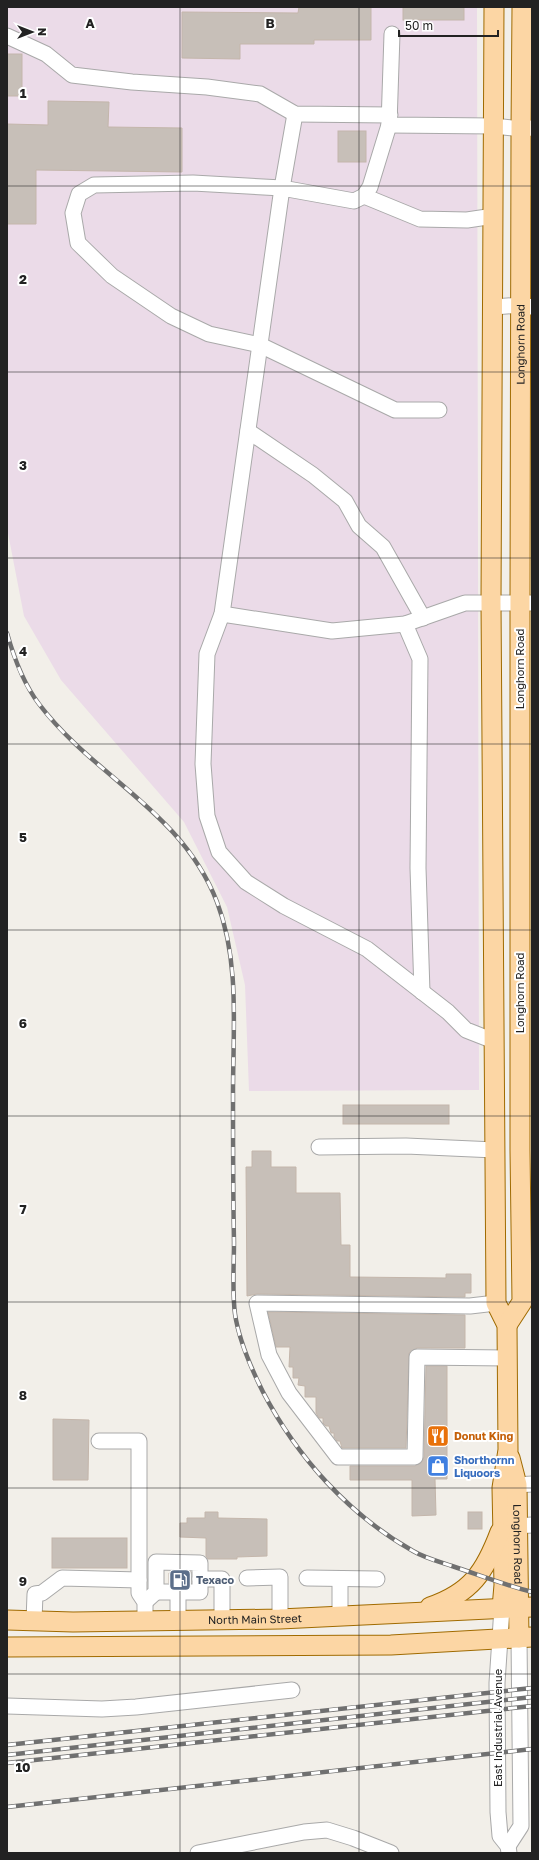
<svg xmlns="http://www.w3.org/2000/svg" width="539" height="1860" font-family="'Golos Text',sans-serif">
<style>
.industrial{fill:#ebdbe8}
.building{fill:#c7bfb8;stroke:#c4b6ab}
.lines{fill:none;stroke-linecap:round;stroke-linejoin:round}
.minor-tunnel{stroke:#c8c6c1;stroke-width:15;stroke-dasharray:15 8;stroke-linecap:butt}
.minor-casing{stroke:#a9a9a9;stroke-width:17}
.major-casing{stroke:#a06b00;stroke-width:21}
.minor{stroke:#fff;stroke-width:15}
.major{stroke:#fcd6a4;stroke-width:19}
.rail-casing{stroke:#707070;stroke-width:4.5}
.rail{stroke:#fff;stroke-width:3;stroke-dasharray:9;stroke-linecap:butt}
.grid{fill:none;stroke:#222;stroke-width:1;stroke-opacity:0.55}
.labels{text-anchor:middle;stroke-width:4;stroke-linejoin:round;paint-order:stroke}
.street-label{font-size:11px;fill:#222;stroke:#fff}
.food-label{font-size:11px;font-weight:bold;fill:#c56008;stroke:#fff;text-anchor:start}
.shop-label{font-size:11px;font-weight:bold;fill:#366cbe;stroke:#fff;text-anchor:start}
.service-label{font-size:11px;font-weight:bold;fill:#4e5e75;stroke:#fff;text-anchor:start}
.grid-label{font-size:13px;text-anchor:middle;font-weight:bold;fill:#222;stroke:#fff;stroke-width:4;stroke-linejoin:round;paint-order:stroke}
</style>
<rect width="100%" height="100%" fill="#f2efe9"/>
<path class="industrial" d="M7,7H477L479,1090L249,1091L245,985L227,907L184,822L61,680L24,616L7,528Z"/>
<g class="building">
<path d="M299,7H371V40H314V44H240V59L182,58V12L298,13Z"/>
<rect x="403" y="7" width="61" height="13"/>
<rect x="7" y="54" width="15" height="42"/>
<path d="M48,101L109,102L108,127L182,128V172L36,170V224H7V124L48,125Z"/>
<rect x="338" y="131" width="28" height="31"/>
<rect x="343" y="1105" width="106" height="19"/>
<path d="M252,1151H271V1167H296V1193H340L341,1245H350V1277L446,1278V1274H471V1293H465V1297L257,1294L247,1296L246,1167H252Z"/>
<path d="M268,1312L465,1315V1348H417L409,1353L406,1448H342L340,1441H337L334,1437V1433H331L329,1426H326L323,1423V1418H319L316,1413V1397H305V1386L298,1385L299,1378H293V1367H289L290,1347H276Z"/>
<path d="M426,1366H447V1479H435L436,1515L412,1516V1480H350V1466H415L422,1462L424,1457Z"/>
<path d="M53,1419L89,1420L88,1480H53Z"/>
<path d="M205,1512H218V1518L267,1519V1556L237,1557V1559H208L206,1556V1538L180,1537V1523H187V1518H205Z"/>
<rect x="468" y="1512" width="14" height="17"/>
<rect x="52" y="1538" width="75" height="30"/>
<path d="M191,1572V1583H186L178,1578L169,1583V1573Z"/>
</g>
<g class="lines">
<g class="minor-tunnel">
<path d="M189,1572V1587"/>
<path d="M178,1587L179,1573"/>
</g>
<g class="minor-casing">
<g id="minor">
<path d="M392,34L389,125L494,126L521,129L532,128"/>
<path d="M7,36L46,54L72,75L132,82L207,87L260,94L295,114L390,115"/>
<path d="M295,114L282,188L193,183L94,185L79,194L73,213L78,243L112,276L171,316L209,334L260,345L395,410H439"/>
<path d="M389,125L370,187L364,196L354,201L282,188L222,614L207,654L203,764L207,816L219,852L246,882L284,906L367,949L448,1012L466,1030L494,1041"/>
<path d="M364,196L420,219L467,220L494,216"/>
<path d="M494,307L521,305L532,307"/>
<path d="M248,431L313,475L345,501L359,526L383,547L423,618"/>
<path d="M222,614L332,631L405,624L465,603H532"/>
<path d="M405,624L420,659L418,868L422,992"/>
<path d="M319,1147L406,1146L495,1150"/>
<path d="M496,1303L470,1306L257,1303L269,1355L289,1393L338,1457H415L417,1357L507,1358"/>
<path d="M99,1441H139V1593L145,1602V1621"/>
<path d="M517,1485L532,1484"/>
<path d="M516,1526L532,1525"/>
<path d="M247,1578L280,1577V1619"/>
<path d="M307,1578L377,1579"/>
<path d="M156,1592H200V1579"/>
<path d="M145,1602L156,1592V1562L200,1563V1579H222V1619"/>
<path d="M502,1608L497,1683L498,1812L500,1836L508,1846L509,1853"/>
<path d="M340,1617V1579"/>
<path d="M178,1620V1587"/>
<path d="M34,1621L35,1594L42,1593L62,1578L139,1580"/>
<path d="M7,1706L102,1709L136,1707L292,1690"/>
<path d="M508,1846L521,1826L519,1638"/>
<path d="M198,1853L304,1832L327,1830L353,1838L391,1853"/>
</g>
</g>
<g class="major-casing">
<g id="major">
<path d="M494,7L491,602L496,1303L507,1325L508,1450L502,1488L504,1585L502,1608"/>
<path id="s1" d="M507,1325L522,1302L520,1150V602L521,129L522,7"/>
<path id="s2" d="M510,1458L517,1485L519,1638"/>
<path d="M430,1607C471,1593 485,1572 500,1532"/>
<path id="s3" d="M7,1620L73,1622L280,1619L532,1607"/>
<path d="M7,1647L391,1645L532,1637"/>
</g>
</g>
<use href="#minor" class="minor"/>
<use href="#major" class="major"/>
<g class="rail-casing">
<g id="rail">
<path d="M7,633C14,658 23,683 39,704C94,777 182,811 217,902C240,962 233,1029 233,1092C233,1142 233,1192 234,1242C234,1265 232,1291 235,1314C239,1341 251,1368 263,1392C297,1457 349,1515 413,1551C425,1558 440,1562 452,1566C479,1575 505,1585 532,1592"/>
<path d="M7,1745L532,1688"/>
<path d="M7,1755L532,1697"/>
<path d="M7,1763L532,1706"/>
<path d="M7,1807L532,1749"/>
</g>
</g>
<use href="#rail" class="rail"/>
</g>
<path class="grid" d="M180,7V1853M359,7V1853M7,186H532M7,372H532M7,558H532M7,744H532M7,930H532M7,1116H532M7,1302H532M7,1488H532M7,1674H532"/>
<defs>
<g id="restaurant-square" transform="scale(1.15)"><rect x="-9" y="-9" width="18" height="18" rx="4" fill="#e8710a" stroke="#fff"/><path d="M-5-6h1v4h1v-4h1v4h1v-4h1v5L-1.5 .5V6h-2V.5L-5-1ZM5-6V6H3V1.5H1.5Q1.5-4 5-6Z" fill="#fff"/></g>
<g id="shop-square" transform="scale(1.15)"><rect x="-9" y="-9" width="18" height="18" rx="4" fill="#3f7fe0" stroke="#fff"/><path d="M-5-2.5h2.3a2.7 3.5 0 0 1 5.4 0H5L5.5 6h-11ZM-1.5-2.5h3a1.5 2.3 0 0 0-3 0Z" fill="#fff"/></g>
<g id="fuel-square" transform="scale(1.15)"><rect x="-9" y="-9" width="18" height="18" rx="4" fill="#5c6f8a" stroke="#fff"/><path d="M-5.5-6h7V0h2V4h1.3V-2.5L3-4.5l.8-.8L6-3V5H2.5V1h-1V6h-7ZM-4.2-4.7v3.2H.2V-4.7Z" fill="#fff"/></g>
</defs>
<g fill-rule="evenodd">
<use href="#restaurant-square" x="438" y="1436"/>
<use href="#shop-square" x="438" y="1466"/>
<use href="#fuel-square" x="180" y="1580"/>
</g>
<g class="labels">
<g class="street-label">
<text dy="4" stroke="none"><textPath href="#s1" startOffset="985">Longhorn Road</textPath></text>
<text transform="translate(520 669) rotate(-90)" y="4">Longhorn Road</text>
<text transform="translate(520 993) rotate(-90)" y="4">Longhorn Road</text>
<text dy="4" stroke="none"><textPath href="#s2" startOffset="87">Longhorn Road</textPath></text>
<text dy="4" stroke="none"><textPath href="#s3" startOffset="248">North Main Street</textPath></text>
<text transform="translate(498 1728) rotate(-90)" y="4">East Industrial Avenue</text>
</g>
<g class="food-label">
<text x="454" y="1440">Donut King</text>
</g>
<g class="shop-label">
<text x="454" y="1464">Shorthornn<tspan x="454" dy="13">Liquoors</tspan></text>
</g>
<g class="service-label">
<text x="196" y="1584">Texaco</text>
</g>
</g>
<g class="grid-label">
<text x="90" y="28">A</text>
<text x="270" y="28">B</text>
<text x="23" y="98">1</text>
<text x="23" y="284">2</text>
<text x="23" y="470">3</text>
<text x="23" y="656">4</text>
<text x="23" y="842">5</text>
<text x="23" y="1028">6</text>
<text x="23" y="1214">7</text>
<text x="23" y="1400">8</text>
<text x="23" y="1586">9</text>
<text x="23" y="1772">10</text>
</g>
<rect width="539" height="1860" fill="none" stroke="#222222" stroke-width="16"/>
<g transform="translate(32 32) rotate(90)" stroke="#ffffff" stroke-width="3" paint-order="stroke">
<path d="M0-3L7 15L0 10L-7 15Z" fill="#222222"/>
<text y="-6" font-size="11" font-weight="bold" text-anchor="middle" fill="#222222">N</text>
</g>
<path d="M399 30v6h99v-6" fill="none" stroke="#222222" stroke-width="2"/>
<text x="405" y="30" font-size="12" fill="#222222" stroke="#ffffff" stroke-width="3" paint-order="stroke">50 m</text>
</svg>
